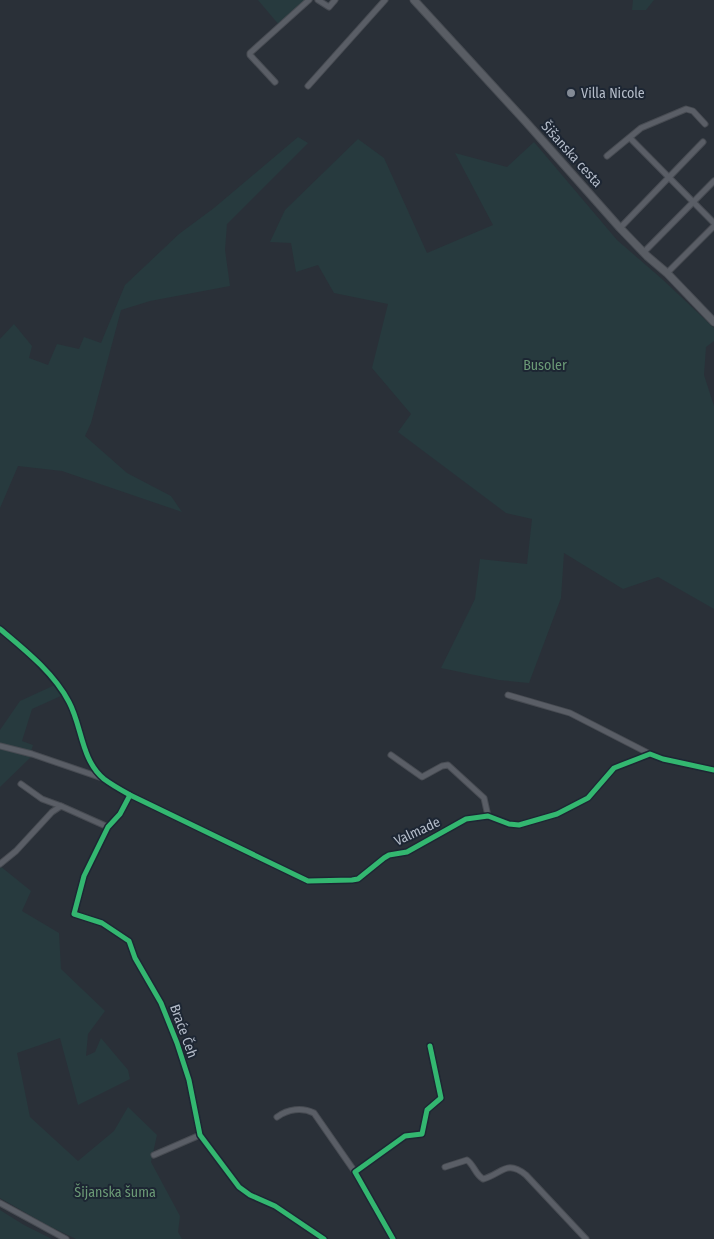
<svg xmlns="http://www.w3.org/2000/svg" width="714" height="1239" font-family="'Fira Sans Condensed',sans-serif">
<style>
.green{fill:#273a3e}
.lines{fill:none;stroke-linecap:round;stroke-linejoin:round}
.minor-casing{stroke:#484c53;stroke-width:7}
.secondary-casing{stroke:#484c53;stroke-width:9}
.minor{stroke:#5a5e66;stroke-width:5}
.secondary{stroke:#595d64;stroke-width:7}
.cycleway-casing{stroke:#1d2633;stroke-width:8}
.cycleway{stroke:#33b770;stroke-width:5}
.poi-dot{fill:#848b96;stroke:#1d2633;stroke-width:2}
.labels{text-anchor:middle;stroke-width:4;stroke-linejoin:round;paint-order:stroke}
.poi-label{font-size:14px;fill:#b4bcc9;stroke:#1d2633;text-anchor:start}
.street-label{font-size:14px;fill:#b4bcc9;stroke:#1d2633}
.park-label{font-size:14px;fill:#6b9a76;stroke:#1d2633}
</style>
<rect width="100%" height="100%" fill="#2a3038"/>
<g class="green">
<path d="M258,0H309L280,26Z"/>
<path d="M633,0H654L646,10H632Z"/>
<path d="M298,137L308,143L227,224L225,250L230,286L150,301L121,310L91,423L85,436L127,473L171,496L182,512L62,471L18,466L0,508V339L14,324L32,346L29,358L48,365L57,344L79,349L84,337L101,343L125,285L179,234L214,208Z"/>
<path d="M358,139L384,158L427,253L493,225L455,153L507,167L534,142L617,240L662,279L714,328V341L706,347L704,375L714,406V609L658,577L623,589L564,553L561,598L529,683L499,680L441,668L475,599L480,559L527,564L532,519L506,513L398,432L411,414L372,368L388,304L334,293L318,265L296,272L291,243L270,242L285,210Z"/>
<path d="M57,684L63,695L32,709L22,741L33,745L31,751L0,746V730L20,701Z"/>
<path d="M0,749L32,756L0,787Z"/>
<path d="M0,866L31,891L22,911L59,933L61,969L105,1011L88,1034L86,1056L95,1052L101,1038L128,1070L130,1079L78,1105L60,1038L17,1053L30,1117L78,1161L114,1131L128,1107L157,1135L151,1162L180,1216L178,1232L182,1239H76L47,1225L0,1198Z"/>
<path d="M0,1210L24,1225L52,1239H0Z"/>
</g>
<g class="lines">
<g class="minor-casing">
<g id="minor">
<path d="M318,0L329,7L335,0"/>
<path d="M275,82L250,55V53L309,0"/>
<path d="M308,86L385,0"/>
<path d="M630,138L714,223"/>
<path d="M607,156L641,128L686,109L693,111L705,124"/>
<path d="M620,228L703,142"/>
<path d="M644,252L714,181"/>
<path d="M667,273L714,226"/>
<path d="M0,629C25,650 54,673 69,702C82,726 81,760 104,779C112,785 121,790 130,795L308,881L352,880L358,879L384,858L389,855L407,852L466,819L488,816L509,824L519,825L557,814L588,798L614,768L650,754L663,759L714,770"/>
<path d="M508,695L570,713L650,754"/>
<path d="M0,746L32,754L102,778"/>
<path d="M391,755L422,777L442,766L448,765L484,798L488,816"/>
<path d="M21,784L42,799L61,806"/>
<path d="M130,795L120,814L108,827L84,876L74,914L102,923L129,941L135,958L161,1003L177,1043L189,1080L200,1135L239,1187L250,1195L275,1206L324,1239"/>
<path d="M0,864L16,851L52,812L61,806L108,827"/>
<path d="M277,1117C288,1109 302,1107 314,1113L355,1172"/>
<path d="M154,1155L200,1135"/>
<path d="M445,1167L467,1160C474,1165 475,1174 483,1179C502,1174 506,1159 526,1175L586,1239"/>
<path d="M0,1203L66,1239"/>
<path d="M393,1239L355,1172L405,1136L422,1134L427,1110L441,1098L430,1046"/>
</g>
</g>
<g class="secondary-casing">
<path id="secondary" d="M414,0L526,122L620,228L647,256L667,273L714,322"/>
</g>
<use href="#minor" class="minor"/>
<use href="#secondary" class="secondary"/>
<g class="cycleway-casing">
<g id="cycleway">
<path d="M0,629C25,650 54,673 69,702C82,726 81,760 104,779C112,785 121,790 130,795L308,881L352,880L358,879L384,858L389,855L407,852L466,819L488,816L509,824L519,825L557,814L588,798L614,768L650,754L663,759L714,770"/>
<path d="M130,795L120,814L108,827L84,876L74,914L102,923L129,941L135,958L161,1003L177,1043L189,1080L200,1135L239,1187L250,1195L275,1206L324,1239"/>
<path d="M393,1239L355,1172L405,1136L422,1134L427,1110L441,1098L430,1046"/>
</g>
</g>
<use href="#cycleway" class="cycleway"/>
</g>
<circle class="poi-dot" cx="571" cy="93" r="5"/>
<g class="labels">
<g class="poi-label">
<text x="581" y="98">Villa Nicole</text>
</g>
<g class="street-label">
<text transform="translate(572 154) rotate(48)" y="5">Šišanska cesta</text>
<text transform="translate(417 831) rotate(-25)" y="5">Valmade</text>
<text transform="translate(184 1031) rotate(70)" y="5">Braće Čeh</text>
</g>
<g class="park-label">
<text x="545" y="370">Busoler</text>
<text x="115" y="1197">Šijanska šuma</text>
</g>
</g>
</svg>
